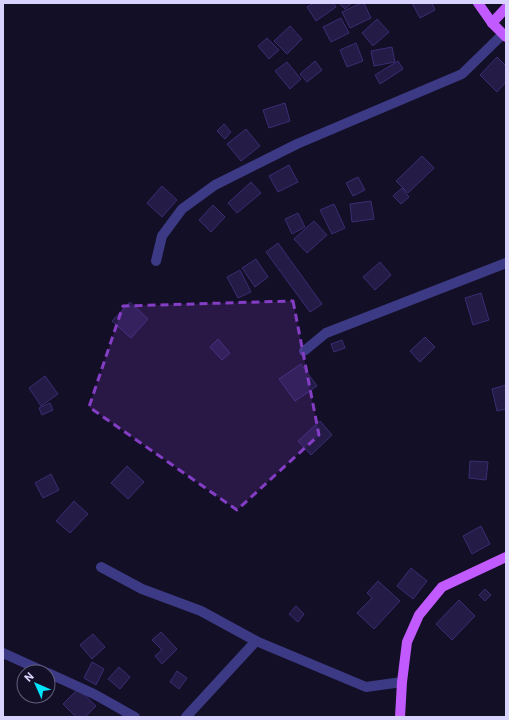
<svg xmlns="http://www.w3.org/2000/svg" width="509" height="720" font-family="Roboto,sans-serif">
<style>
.building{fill:#241b47;stroke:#3b2d73}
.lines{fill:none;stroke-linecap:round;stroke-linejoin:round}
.minor{stroke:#3d3a85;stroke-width:10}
.major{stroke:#c25bff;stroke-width:10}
.marked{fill:#843dc5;fill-opacity:0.2;stroke:#843dc5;stroke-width:3;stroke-dasharray:8 5;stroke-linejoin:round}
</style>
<rect width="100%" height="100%" fill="#130f26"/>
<g class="building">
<path d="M314,3H333L336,7L316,21L307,7Z"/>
<path d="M339,3H352L345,9Z"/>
<path d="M361,3H364L371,18L350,28L342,12Z"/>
<path d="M412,3H432L435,10L420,18Z"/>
<path d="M341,18L349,33L331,42L323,27Z"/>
<path d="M377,19L389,32L373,46L362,33Z"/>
<path d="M290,26L302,39L287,54L274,41Z"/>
<path d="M267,38L279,50L269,59L258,46Z"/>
<path d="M356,43L363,61L347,67L340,50Z"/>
<path d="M392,47L395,62L374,66L371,51Z"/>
<path d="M497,57L506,66V82L497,92L480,75Z"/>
<path d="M315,61L322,70L307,82L300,74Z"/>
<path d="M398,61L403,69L380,84L375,75Z"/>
<path d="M287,62L301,79L290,89L275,71Z"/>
<path d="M285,103L290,121L269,128L263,110Z"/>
<path d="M224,124L231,132L225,139L217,131Z"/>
<path d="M246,129L260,146L241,161L227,144Z"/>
<path d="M422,156L434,168L408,193L396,181Z"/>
<path d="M289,165L298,182L278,192L269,176Z"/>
<path d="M358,177L365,190L353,196L346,183Z"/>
<path d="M251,182L261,193L237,213L228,203Z"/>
<path d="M162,186L177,200L162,217L147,203Z"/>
<path d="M402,188L409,197L401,204L393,196Z"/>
<path d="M371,201L374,219L352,222L350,204Z"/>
<path d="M334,204L345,228L332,234L320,210Z"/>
<path d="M213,205L225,217L211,232L199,220Z"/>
<path d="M298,213L305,227L292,234L285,219Z"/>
<path d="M314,221L327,235L307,253L294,239Z"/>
<path d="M278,243L322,304L310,312L266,252Z"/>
<path d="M256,259L268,277L255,287L242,268Z"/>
<path d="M380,262L391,275L375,290L363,277Z"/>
<path d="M240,270L251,292L238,298L227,277Z"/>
<path d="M481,293L489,320L473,325L465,298Z"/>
<path d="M130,302L148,319L131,338L112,321Z"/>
<path d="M425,337L435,347L420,362L410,351Z"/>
<path d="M218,339L230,353L222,360L210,347Z"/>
<path d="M342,340L345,348L334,352L331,344Z"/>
<path d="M301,364L317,386L295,401L279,379Z"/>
<path d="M45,376L58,394L41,406L29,388Z"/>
<path d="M506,385V409L497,411L492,389Z"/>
<path d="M50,403L53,410L42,415L39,408Z"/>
<path d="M320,421L332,435L311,455L298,441Z"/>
<path d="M470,461L488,462L486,480L469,478Z"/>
<path d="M127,466L144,482L128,499L111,483Z"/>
<path d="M51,474L59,490L43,498L35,483Z"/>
<path d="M74,501L88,514L70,533L56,521Z"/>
<path d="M481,526L490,544L472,554L463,536Z"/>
<path d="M411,568L427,581L413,599L397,586Z"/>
<path d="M378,581L400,601L374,629L357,613L372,598L367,593Z"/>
<path d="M485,589L491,595L485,601L479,595Z"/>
<path d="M459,600L475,616L452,640L436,624Z"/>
<path d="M296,606L304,614L298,622L289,614Z"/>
<path d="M161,632L177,649L162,664L155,656L162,650L152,640Z"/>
<path d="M93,634L105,647L92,659L80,645Z"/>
<path d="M92,662L104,669L96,685L84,678Z"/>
<path d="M119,667L130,677L120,689L108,679Z"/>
<path d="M177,671L187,678L179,689L170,682Z"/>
<path d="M78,689L96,706L85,717H76L63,704Z"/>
</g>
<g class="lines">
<g class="minor">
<path d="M156,261L162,236L182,209L215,185L297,144L462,74L503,34"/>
<path d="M304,351L326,333L506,263"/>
<path d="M101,567L142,589L201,611L256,641L366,687L402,682"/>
<path d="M3,653L45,672"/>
<path d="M48,673L94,694L135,717"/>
<path d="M186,717L256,641"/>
</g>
<g class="major">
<path d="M478,3L492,23L506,37"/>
<path d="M492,23L506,8"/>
<path d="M400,717L402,682L407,642L419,615L442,587L506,557"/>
</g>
</g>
<path class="marked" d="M293,301L319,435L237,510L89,407L123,306Z"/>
<rect width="509" height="720" fill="none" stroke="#d9d4ff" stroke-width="8"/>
<g transform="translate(36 684) rotate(315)"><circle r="19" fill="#130f26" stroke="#625e7d"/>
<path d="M0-3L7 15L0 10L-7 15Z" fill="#00e5ff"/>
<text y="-6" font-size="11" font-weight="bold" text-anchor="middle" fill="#d9d4ff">N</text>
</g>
</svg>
